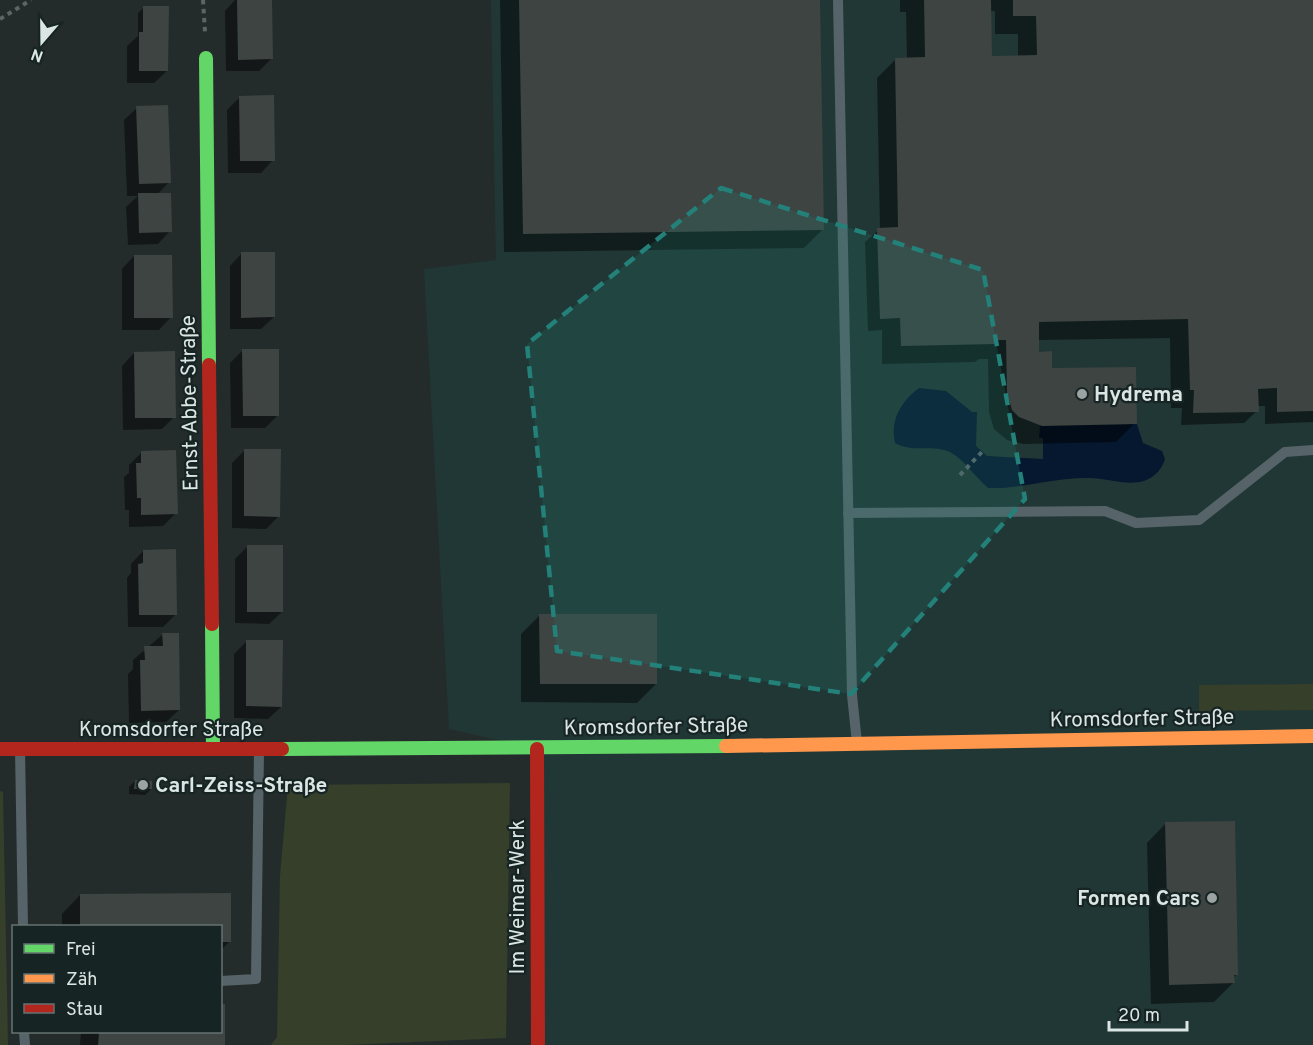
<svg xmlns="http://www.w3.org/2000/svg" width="1313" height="1045" font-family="Overpass,sans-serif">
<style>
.built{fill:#213735}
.green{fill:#363f2a}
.water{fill:#051830}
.shadow{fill:#0007;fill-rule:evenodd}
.building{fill:#3d4442}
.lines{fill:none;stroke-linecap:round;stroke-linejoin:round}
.path{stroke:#5a6567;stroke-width:4;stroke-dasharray:4.5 4.5;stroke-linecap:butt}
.lane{stroke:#566469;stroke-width:10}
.fast{stroke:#63d668;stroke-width:14}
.slow{stroke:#ff974d;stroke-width:14}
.jam{stroke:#b3261e;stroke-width:14}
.marked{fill:#23817a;fill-opacity:0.2;stroke:#23817a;stroke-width:4.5;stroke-dasharray:12 8;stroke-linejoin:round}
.poi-dot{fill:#9ba4a3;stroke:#162524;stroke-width:2}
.labels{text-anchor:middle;stroke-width:4.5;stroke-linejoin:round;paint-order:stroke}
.poi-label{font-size:21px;font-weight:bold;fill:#dbe5e4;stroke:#162524;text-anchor:start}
.street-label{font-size:21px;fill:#dbe5e4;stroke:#162524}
</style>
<rect width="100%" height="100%" fill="#242c2b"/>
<path class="built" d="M491,0H1313V1045H538L537,749L449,729L424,269L496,260Z"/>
<g class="green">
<path d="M1313,684V710L1199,711V685Z"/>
<path d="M510,783L506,1038L346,1045H271L277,1037L280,876L288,785Z"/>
<path d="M0,791L3,792L8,1045H0Z"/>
</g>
<path class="water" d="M919,388L946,391L972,412H977L976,446L987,456L1043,459V438H1039L1040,425L1137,424L1143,443L1162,451L1165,459C1162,469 1155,477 1144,481C1127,486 1106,478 1089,478C1055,477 1022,489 988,488C975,477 965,460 950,452C932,444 912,453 895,443C890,421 900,402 919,388Z"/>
<g class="shadow">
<path d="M235,0H270L271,59L259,71H226L225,11Z"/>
<path d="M500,0H819L823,229L804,248L504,252Z"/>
<path d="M900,0H1313V422L1265,424V406H1257V411L1244,423L1181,425L1182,408H1171L1170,338L1038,340V353L1051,370L1135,423L1116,442L1023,444L1007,440L994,429L989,412L988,359H979L975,362L882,364V330L868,331L865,242L880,229L877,78L896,59H907L906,12H900ZM990,11H995V34H1018V57H990Z"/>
<path d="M144,7L167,71L154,83H127V46L138,36V13Z"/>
<path d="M240,97L273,160L261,173H228L227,110Z"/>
<path d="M137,108L169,182L157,195L170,231L158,244L128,245L126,207L138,196H127L124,120Z"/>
<path d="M242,253L274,317L261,329H230V266Z"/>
<path d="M134,256L171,317L159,330H122V269Z"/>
<path d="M243,350L277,416L265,428H231L230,363Z"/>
<path d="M134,353L174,417L162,429L123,430L122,366Z"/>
<path d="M244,451L279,516L266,529L232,528V463Z"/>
<path d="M141,453L176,513L163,526L129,527V510H125L124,477L129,473V465Z"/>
<path d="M248,546L282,612L269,624L235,623V559Z"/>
<path d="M143,551L176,614L163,627H128L127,578L131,573V564Z"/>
<path d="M540,615L656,684L637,703L521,702V634Z"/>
<path d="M163,634L179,710L166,722L129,723L128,674L133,669V660Z"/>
<path d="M247,641L281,707L268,719L234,718V654Z"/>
<path d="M135,781L151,789L145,795L129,794V787Z"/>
<path d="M1165,824L1237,974L1233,978V983L1214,1002L1151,1004L1147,843Z"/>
<path d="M229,894L230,941L220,951V926H62V914L80,895Z"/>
<path d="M81,1032H220L223,1045H80Z"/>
</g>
<g class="building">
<path d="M237,0H272L273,59L238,60Z"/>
<path d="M519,0H820L824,230L523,234Z"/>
<path d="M924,0H991L992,56L1037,55L1036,16H1013V0H1313V411L1277,412V388L1258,389L1259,412L1193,413L1194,390H1190L1188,319L1039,322V352L1052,351V368L1136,367L1137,424L1042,426L1019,417L1012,410L1007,392L1006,340H995L996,344L901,346L900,318L880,319L877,228L898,227L895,58L925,57Z"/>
<path d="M143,6H169L168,71H139V32H143Z"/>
<path d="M274,95L275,161H240L239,96Z"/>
<path d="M168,105L171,183L139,184L136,106Z"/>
<path d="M138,193H171L172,232L139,233Z"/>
<path d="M241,252H275V317L241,318Z"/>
<path d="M134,255H172L173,318H134Z"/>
<path d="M242,349H279V416H243Z"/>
<path d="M175,351L176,418H135L134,352Z"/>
<path d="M244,449H281L280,517L244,516Z"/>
<path d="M176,450L178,514L141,515V498H137L136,463H141V451Z"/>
<rect x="247" y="545" width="36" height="67"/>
<path d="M176,549L177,615H139L138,564L143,563V550Z"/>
<path d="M539,614H657V684H540Z"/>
<path d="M162,633H179L180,710L141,711L140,660H145L144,646H163Z"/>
<path d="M246,640H283L282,707L246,706Z"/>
<path d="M135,780L152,781V789H134Z"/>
<path d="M1235,821L1238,975H1234L1235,983L1169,985L1165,822Z"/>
<path d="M231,893V942H220V926H80V894Z"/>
<path d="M220,1004H225V1045H98L99,1032H220Z"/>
</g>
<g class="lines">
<g class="path">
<path d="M203,0L205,32"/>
<path d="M0,19L31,0"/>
<path d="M960,475L982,452"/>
</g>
<g class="lane">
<path d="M838,0L852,695L857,743"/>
<path d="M848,513L1105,511L1136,523L1199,520L1285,452L1313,450"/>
<path d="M20,749L23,926"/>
<path d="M220,981L256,979L259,750"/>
<path d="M24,1032L25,1045"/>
</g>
<g class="fast">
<path d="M206,58L209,365"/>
<path d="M212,624L213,749"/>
<path d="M282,749L726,746"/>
</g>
<path class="slow" d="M726,746L1313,736"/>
<g class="jam">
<path d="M209,365L212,624"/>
<path d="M0,749H282"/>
<path d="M537,749L538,1045"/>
</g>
</g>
<path class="marked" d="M721,188L983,270L1025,499L851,694L557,651L527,344Z"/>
<g class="poi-dot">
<circle cx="1082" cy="394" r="6"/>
<circle cx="143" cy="785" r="6"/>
<circle cx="1212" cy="898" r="6"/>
</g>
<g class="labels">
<g class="poi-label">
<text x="1094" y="401">Hydrema</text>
<text x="155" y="792">Carl-Zeiss-Straße</text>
<text x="1200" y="905" text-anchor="end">Formen Cars</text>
</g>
<g class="street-label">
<text transform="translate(189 403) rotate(-91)" y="7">Ernst-Abbe-Straße</text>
<text transform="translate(1142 718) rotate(-1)" y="7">Kromsdorfer Straße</text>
<text transform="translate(656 726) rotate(-1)" y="7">Kromsdorfer Straße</text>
<text x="171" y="736">Kromsdorfer Straße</text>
<text transform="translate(517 897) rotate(-90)" y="7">Im Weimar-Werk</text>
</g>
</g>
<rect x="12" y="925" width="210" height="108" fill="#162524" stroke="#657271" stroke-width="1.5"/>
<rect x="24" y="944" width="30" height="9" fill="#63d668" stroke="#657271" stroke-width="1.5"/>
<text x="66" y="955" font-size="18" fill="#dbe5e4">Frei</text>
<rect x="24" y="974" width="30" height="9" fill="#ff974d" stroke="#657271" stroke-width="1.5"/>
<text x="66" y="985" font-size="18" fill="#dbe5e4">Zäh</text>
<rect x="24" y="1004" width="30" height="9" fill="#b3261e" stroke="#657271" stroke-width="1.5"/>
<text x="66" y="1015" font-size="18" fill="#dbe5e4">Stau</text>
<g transform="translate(42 42) rotate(200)" stroke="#162524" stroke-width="4.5" paint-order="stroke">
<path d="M0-4.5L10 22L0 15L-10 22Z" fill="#dbe5e4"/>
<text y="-9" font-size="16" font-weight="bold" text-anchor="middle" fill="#dbe5e4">N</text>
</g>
<path d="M1109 1021v9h78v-9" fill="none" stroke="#dbe5e4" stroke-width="3"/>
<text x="1118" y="1021" font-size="18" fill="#dbe5e4" stroke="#162524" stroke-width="4.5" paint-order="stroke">20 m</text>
</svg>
